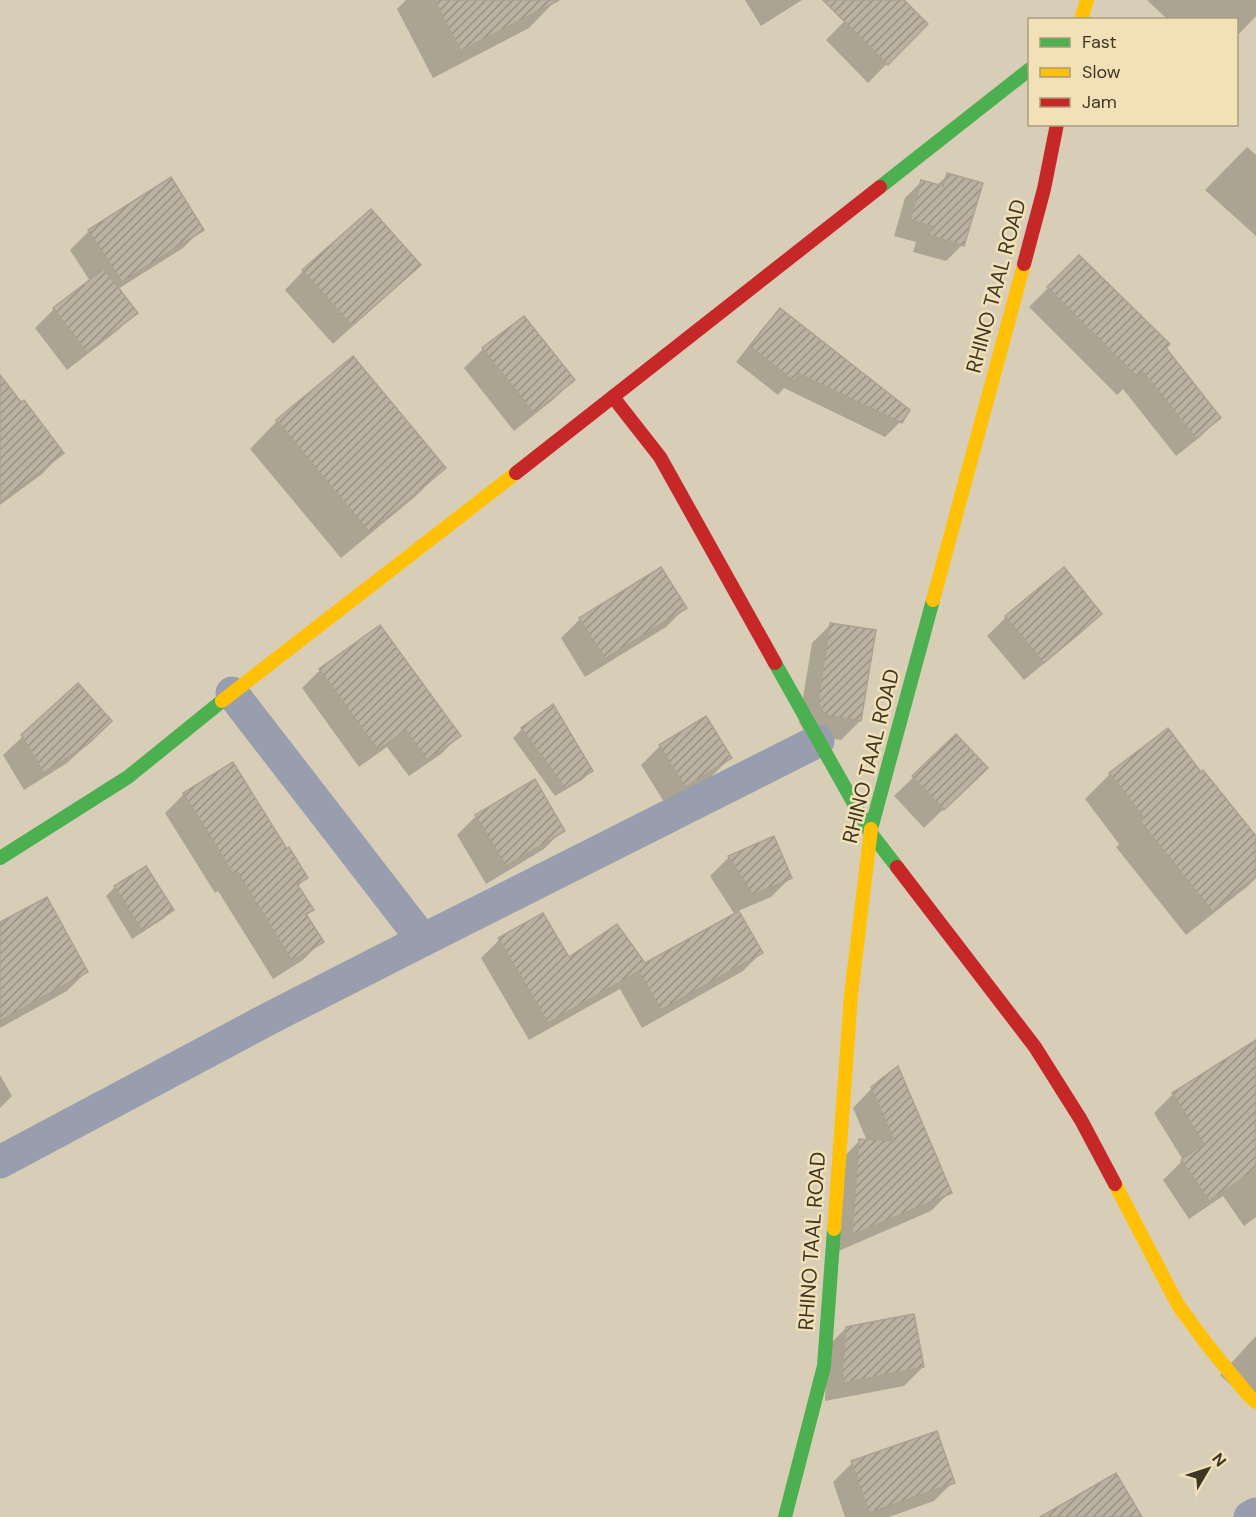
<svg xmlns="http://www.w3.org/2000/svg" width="1256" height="1517" font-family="'DM Sans',sans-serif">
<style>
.shadow{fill:#0003}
.building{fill:url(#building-hatch);stroke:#aca192;stroke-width:1.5}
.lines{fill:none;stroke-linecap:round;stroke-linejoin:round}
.street{stroke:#999eaf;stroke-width:33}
.fast{stroke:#4caf50;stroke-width:14}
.slow{stroke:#ffc107;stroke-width:14}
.jam{stroke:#c62828;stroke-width:14}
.labels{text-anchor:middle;stroke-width:5;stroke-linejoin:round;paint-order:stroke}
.street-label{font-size:21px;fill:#3e3727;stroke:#f2e1b7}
</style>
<defs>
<pattern id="building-hatch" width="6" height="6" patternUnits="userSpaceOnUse" patternTransform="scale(1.5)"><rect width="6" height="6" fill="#bbb1a1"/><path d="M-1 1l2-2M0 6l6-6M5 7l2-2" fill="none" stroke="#999183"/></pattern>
</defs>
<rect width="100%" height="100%" fill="#d8ceb8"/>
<g class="shadow">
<path d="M406,0H556L529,28L433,78L397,9Z"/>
<path d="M745,0H802L761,26Z"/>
<path d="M865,0H901L926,24L868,83L826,40Z"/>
<path d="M1147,0H1256V16L1236,37V20H1168Z"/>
<path d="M1247,147L1256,155V236L1205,190Z"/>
<path d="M948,175L962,245L946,261L913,252L916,242L894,236L905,198L921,182L936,186Z"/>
<path d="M202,229L183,248L118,289L136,313L117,331L67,370L35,328L54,309L90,281L70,250L89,231Z"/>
<path d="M1079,257L1164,348L1219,418L1200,437L1176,456L1123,389L1117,395L1029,307Z"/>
<path d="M303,271L400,283L333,344L285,290Z"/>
<path d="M780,310L900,422L885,437L784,388L778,395L736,362L765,325Z"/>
<path d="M483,349L573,380L554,399L514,431L464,368Z"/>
<path d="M353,358L444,468L416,496L341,558L250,449L277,421Z"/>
<path d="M0,377L62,453L42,474L0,505Z"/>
<path d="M1064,569L1100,614L1081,633L1024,680L987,636L1006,617Z"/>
<path d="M685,608L666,627L585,677L561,638L580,619Z"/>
<path d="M831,624L860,721L841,740L806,734L799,722L812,643Z"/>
<path d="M379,627L459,736L441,754L409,776L387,747L359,767L302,688L320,670Z"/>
<path d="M78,685L92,740L67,763L24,790L3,755Z"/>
<path d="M705,718L730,758L711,777L666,805L641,765L660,746Z"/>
<path d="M522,729L591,771L582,780L555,796L513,738Z"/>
<path d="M956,736L967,786L924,828L894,796Z"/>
<path d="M1110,774H1201L1256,839V878L1248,886L1186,935L1116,847L1119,844L1085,799Z"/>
<path d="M184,794L287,851L306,878L297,887L312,910L306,916L322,941L303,960L273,979L218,891L215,893L165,813Z"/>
<path d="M476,816L563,830L544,849L486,884L457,835Z"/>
<path d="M729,857L790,878L771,897L738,911L761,953L743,971L642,1028L620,989L529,1040L481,958L499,940L569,960L645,965L735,915L710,876Z"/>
<path d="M115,887L172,910L163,919L132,939L106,896Z"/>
<path d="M0,924L86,972L67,991L0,1028Z"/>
<path d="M1256,1067V1217L1244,1226L1223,1196L1189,1219L1163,1180L1183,1160L1154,1113L1173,1094Z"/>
<path d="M0,1075L12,1096L0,1108Z"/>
<path d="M872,1088L950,1192L931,1211L834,1253L841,1160L860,1140L867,1141L853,1108Z"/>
<path d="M846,1328L923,1367L904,1386L825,1401L827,1347Z"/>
<path d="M1256,1336V1408L1220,1375Z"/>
<path d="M852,1463L953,1482L934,1501L889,1517H845L833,1482Z"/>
</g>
<g class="building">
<path d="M434,0H559L461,51Z"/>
<path d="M823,0H904L928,24L888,65Z"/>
<path d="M947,173L983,183L964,246L929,235L932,226L910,220L921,180L943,186Z"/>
<path d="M171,177L204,230L122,282L88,230Z"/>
<path d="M371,209L421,265L352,326L302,270Z"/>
<path d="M1079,255L1170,344L1166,348L1221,418L1196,438L1143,372L1137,377L1047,287Z"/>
<path d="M104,269L138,313L86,352L53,308Z"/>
<path d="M780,308L910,410L902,423L799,374L794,381L750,346Z"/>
<path d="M524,316L575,380L534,413L482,348Z"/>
<path d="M353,356L446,468L369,532L276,420Z"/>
<path d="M0,375L21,402L24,400L64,453L0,502Z"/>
<path d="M661,567L687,608L605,659L579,618Z"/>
<path d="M1064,567L1102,614L1044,663L1005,616Z"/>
<path d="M830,623L876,630L861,721L825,715L818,702Z"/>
<path d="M380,625L461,736L427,760L406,730L378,750L319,669Z"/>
<path d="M78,683L112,721L88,744L44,773L21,735Z"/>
<path d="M553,704L593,771L565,788L521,728Z"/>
<path d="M706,716L732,758L685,787L659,745Z"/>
<path d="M1168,728L1201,772L1203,770L1256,836V876L1212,911L1140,821L1144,818L1109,773Z"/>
<path d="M956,734L988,768L944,810L912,776Z"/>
<path d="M233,762L287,849L289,847L308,878L297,884L314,910L306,914L324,942L292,961L238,873L234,875L183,793Z"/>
<path d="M535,779L565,831L506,866L475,815Z"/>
<path d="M774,836L792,878L753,895L728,856Z"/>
<path d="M146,866L174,910L142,931L114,886Z"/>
<path d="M47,897L88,972L0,1021V922Z"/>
<path d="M739,911L763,953L661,1010L639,971L548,1023L498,938L543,913L569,957L617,924L645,963Z"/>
<path d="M1256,1040V1169L1209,1201L1181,1160L1204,1144L1172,1093Z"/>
<path d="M898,1066L952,1193L852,1235L859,1139L894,1141L871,1087Z"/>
<path d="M914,1314L924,1367L844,1383L842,1372L846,1327Z"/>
<path d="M937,1431L955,1483L869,1513L851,1461Z"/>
<path d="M1116,1473L1142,1517H1040Z"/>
</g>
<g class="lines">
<g class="street">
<path d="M232,693L423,940"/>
<path d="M0,1162L272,1017L423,940L818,741"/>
<path d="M1250,1517L1256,1514"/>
</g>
<g class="fast">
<path d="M880,187L1030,69"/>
<path d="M775,663L870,832L897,867"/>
<path d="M871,829L933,600"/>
<path d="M0,858L128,777L222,701"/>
<path d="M785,1517L824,1366L834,1229"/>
</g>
<g class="slow">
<path d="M1081,20L1087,0"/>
<path d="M933,600L1024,264"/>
<path d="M222,701L516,473"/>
<path d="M1115,1184L1178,1305L1209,1347L1249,1396L1256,1402"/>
<path d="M834,1229L851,995L871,829"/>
</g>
<g class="jam">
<path d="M1024,264L1044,189L1057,124"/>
<path d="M613,397L660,457L775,663"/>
<path d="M516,473L880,187"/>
<path d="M897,867L1035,1047L1081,1120L1115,1184"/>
</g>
</g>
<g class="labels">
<g class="street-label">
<text transform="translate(996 286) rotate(-75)" y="7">RHINO TAAL ROAD</text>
<text transform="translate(871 756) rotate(-76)" y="7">RHINO TAAL ROAD</text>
<text transform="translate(812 1241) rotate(-86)" y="7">RHINO TAAL ROAD</text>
</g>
</g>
<rect x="1028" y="18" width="210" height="108" fill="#f2e1b7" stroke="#aa9d7d" stroke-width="1.5"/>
<rect x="1040" y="38" width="30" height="9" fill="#4caf50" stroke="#aa9d7d" stroke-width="1.5"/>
<text x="1082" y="48" font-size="18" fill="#3e3727">Fast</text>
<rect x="1040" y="68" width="30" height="9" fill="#ffc107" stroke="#aa9d7d" stroke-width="1.5"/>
<text x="1082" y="78" font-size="18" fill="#3e3727">Slow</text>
<rect x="1040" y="98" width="30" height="9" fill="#c62828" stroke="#aa9d7d" stroke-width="1.5"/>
<text x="1082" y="108" font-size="18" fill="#3e3727">Jam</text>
<g transform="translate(1208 1469) rotate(51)" stroke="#f2e1b7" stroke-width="4.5" paint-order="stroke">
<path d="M0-4.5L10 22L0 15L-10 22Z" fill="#3e3727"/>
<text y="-9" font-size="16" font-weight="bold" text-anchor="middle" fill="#3e3727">N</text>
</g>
</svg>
